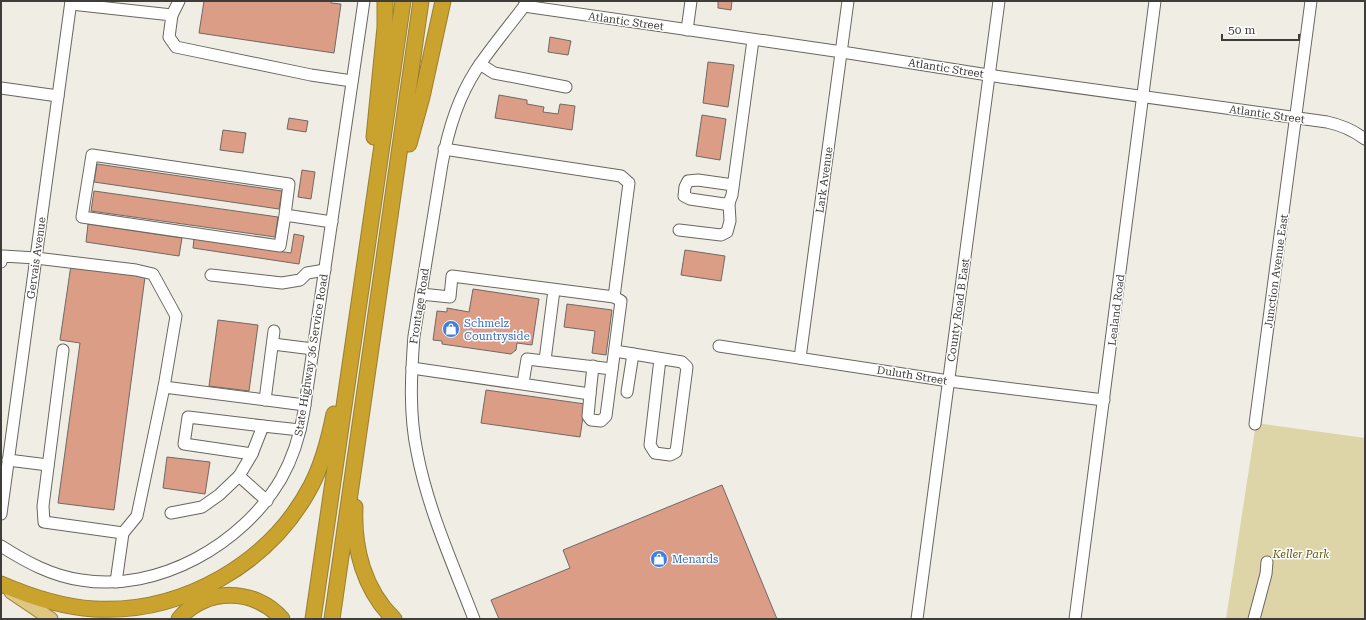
<svg xmlns="http://www.w3.org/2000/svg" width="1366" height="620" font-family="'Roboto Serif',serif">
<style>
.green{fill:#ddd4a8}
.building{fill:#db9d85;stroke:#716865}
.lines{fill:none;stroke-linecap:round;stroke-linejoin:round}
.minor-casing{stroke:#68675f;stroke-width:13}
.major-casing{stroke:#997f32;stroke-width:15}
.highway-casing{stroke:#997f32;stroke-width:17}
.minor{stroke:#fff;stroke-width:11}
.major{stroke:#dfc782;stroke-width:13}
.highway{stroke:#caa22e;stroke-width:15}
.labels{text-anchor:middle;stroke-width:3;stroke-linejoin:round;paint-order:stroke}
.street-label{font-size:11px;fill:#3e3d39;stroke:#fff}
.shop-label{font-size:11px;fill:#366cbe;stroke:#fff;text-anchor:start}
.park-label{font-size:11px;font-style:italic;fill:#65580e;stroke:#fff}
</style>
<rect width="100%" height="100%" fill="#efede4"/>
<path class="green" d="M1256,423L1365,438V619H1226Z"/>
<g class="building">
<path d="M204,1H331V3L341,4L334,53L199,33Z"/>
<path d="M718,1H732L731,10L718,8Z"/>
<path d="M550,37L571,41L568,55L548,52Z"/>
<path d="M708,62L734,65L728,107L703,103Z"/>
<path d="M499,95L527,100V104L544,107L543,112L558,114L560,104L575,106L572,130L495,118Z"/>
<path d="M702,115L726,119L720,160L696,156Z"/>
<path d="M289,118L308,121L306,132L287,129Z"/>
<path d="M223,130L246,133L243,153L220,150Z"/>
<path d="M97,164L282,191L279,209L94,182Z"/>
<path d="M302,170L315,172L311,199L298,197Z"/>
<path d="M94,191L278,217L275,237L91,211Z"/>
<path d="M88,224L182,238L179,256L86,242Z"/>
<path d="M294,234L304,236L299,264L193,248L194,239L291,253Z"/>
<path d="M685,250L725,256L721,281L681,275Z"/>
<path d="M71,265L145,277L114,510L58,503L80,343L60,340Z"/>
<path d="M473,289L539,299L532,345L517,343L516,350L511,354L442,344V341L433,340L437,311L447,312V308L469,312Z"/>
<path d="M567,304L612,310L606,355L592,353L595,331L564,327Z"/>
<path d="M218,320L258,325L249,391L209,386Z"/>
<path d="M486,390L585,404L580,437L481,423Z"/>
<path d="M167,457L210,462L205,494L163,488Z"/>
<path d="M722,485L777,619H499L491,600L570,568L563,550Z"/>
</g>
<g class="lines">
<g class="minor-casing">
<g id="minor">
<path d="M71,4L172,15L169,37L176,47L311,75L352,81"/>
<path d="M524,6L842,52L1001,77L1327,122C1341,125 1353,130 1365,139"/>
<path d="M172,15L179,1"/>
<path d="M687,30L691,1"/>
<path d="M480,64L494,73L566,87"/>
<path d="M1,88L58,96"/>
<path d="M444,149L621,176L629,183L614,297"/>
<path d="M733,185L698,180L688,181L685,187L684,196L690,199L724,204L729,203L732,195L753,40"/>
<path d="M285,215L289,184L92,155L82,217L280,246L285,215L332,222"/>
<path d="M679,230L721,235L727,232L730,221L729,203"/>
<path d="M1,262L3,256L36,258L136,270L153,274L176,316L164,387"/>
<path d="M211,275L282,283L300,280L307,273L325,270"/>
<path d="M273,344L313,349"/>
<path d="M719,346L949,381L1104,400"/>
<path d="M63,350L43,506L44,522L123,533L137,516L164,387L305,405"/>
<path d="M615,351L682,362L687,367L676,452L670,455L655,453L650,445L660,359"/>
<path d="M800,358L848,1"/>
<path d="M545,360L554,290"/>
<path d="M412,368L590,394L588,416L591,420L601,421L606,416L621,301L614,297L452,276L450,297L421,294"/>
<path d="M523,383L527,359L612,369"/>
<path d="M627,392L633,354"/>
<path d="M590,394L593,366"/>
<path d="M265,400L274,331"/>
<path d="M1255,424L1311,1"/>
<path d="M252,454L184,444L188,417L263,426"/>
<path d="M8,460L48,465"/>
<path d="M267,501L239,476L252,454L263,426L300,430"/>
<path d="M171,513L202,507L219,495L239,476"/>
<path d="M1,514L71,1"/>
<path d="M1,546C26,562 52,576 81,580C158,593 243,544 281,479C293,458 300,435 304,411L364,1"/>
<path d="M116,582L123,533"/>
<path d="M474,619C453,564 428,510 417,452C409,414 411,375 414,336L442,164C448,130 458,98 476,70C492,46 511,24 528,1"/>
<path d="M917,619L999,1"/>
<path d="M1075,619L1155,1"/>
<path d="M1254,619L1266,574L1267,562"/>
</g>
</g>
<g class="major-casing">
<path id="major" d="M11,592L51,619"/>
</g>
<g class="highway-casing">
<g id="highway">
<path d="M374,137L385,27V1"/>
<path d="M409,144L422,97L443,1"/>
<path d="M355,507C353,548 364,590 394,619"/>
<path d="M1,584C31,597 61,607 94,609C182,614 270,564 311,486C323,463 329,439 334,414"/>
<path d="M179,619C205,587 256,588 282,619"/>
<path d="M313,619L403,1"/>
<path d="M332,619L421,1"/>
</g>
</g>
<use href="#minor" class="minor"/>
<use href="#major" class="major"/>
<use href="#highway" class="highway"/>
</g>
<defs>
<g id="shop-disc" transform="scale(0.9)"><circle r="9.5" fill="#3f7fe0" stroke="#fff"/><path d="M-5-2.5h2.3a2.7 3.5 0 0 1 5.4 0H5L5.5 6h-11ZM-1.5-2.5h3a1.5 2.3 0 0 0-3 0Z" fill="#fff"/></g>
</defs>
<g fill-rule="evenodd">
<use href="#shop-disc" x="451" y="329"/>
<use href="#shop-disc" x="659" y="559"/>
</g>
<g class="labels">
<g class="street-label">
<text transform="translate(626 21) rotate(8)" y="4">Atlantic Street</text>
<text transform="translate(946 68) rotate(9)" y="4">Atlantic Street</text>
<text transform="translate(1267 114) rotate(8)" y="4">Atlantic Street</text>
<text transform="translate(824 180) rotate(-82)" y="4">Lark Avenue</text>
<text transform="translate(36 258) rotate(-82)" y="4">Gervais Avenue</text>
<text transform="translate(1276 271) rotate(-82)" y="4">Junction Avenue East</text>
<text transform="translate(419 306) rotate(-81)" y="4">Frontage Road</text>
<text transform="translate(958 310) rotate(-82)" y="4">County Road B East</text>
<text transform="translate(1116 310) rotate(-83)" y="4">Lealand Road</text>
<text transform="translate(311 355) rotate(-81)" y="4">State Highway 36 Service Road</text>
<text transform="translate(912 375) rotate(9)" y="4">Duluth Street</text>
</g>
<g class="shop-label">
<text x="464" y="327">Schmelz<tspan x="464" dy="13">Countryside</tspan></text>
<text x="672" y="563">Menards</text>
</g>
<g class="park-label">
<text x="1301" y="558">Keller Park</text>
</g>
</g>
<rect width="1366" height="620" fill="none" stroke="#3e3d39" stroke-width="4"/>
<path d="M1222 34v6h77v-6" fill="none" stroke="#3e3d39" stroke-width="2"/>
<text x="1228" y="34" font-size="12" fill="#3e3d39" stroke="#ffffff" stroke-width="3" paint-order="stroke">50 m</text>
</svg>
